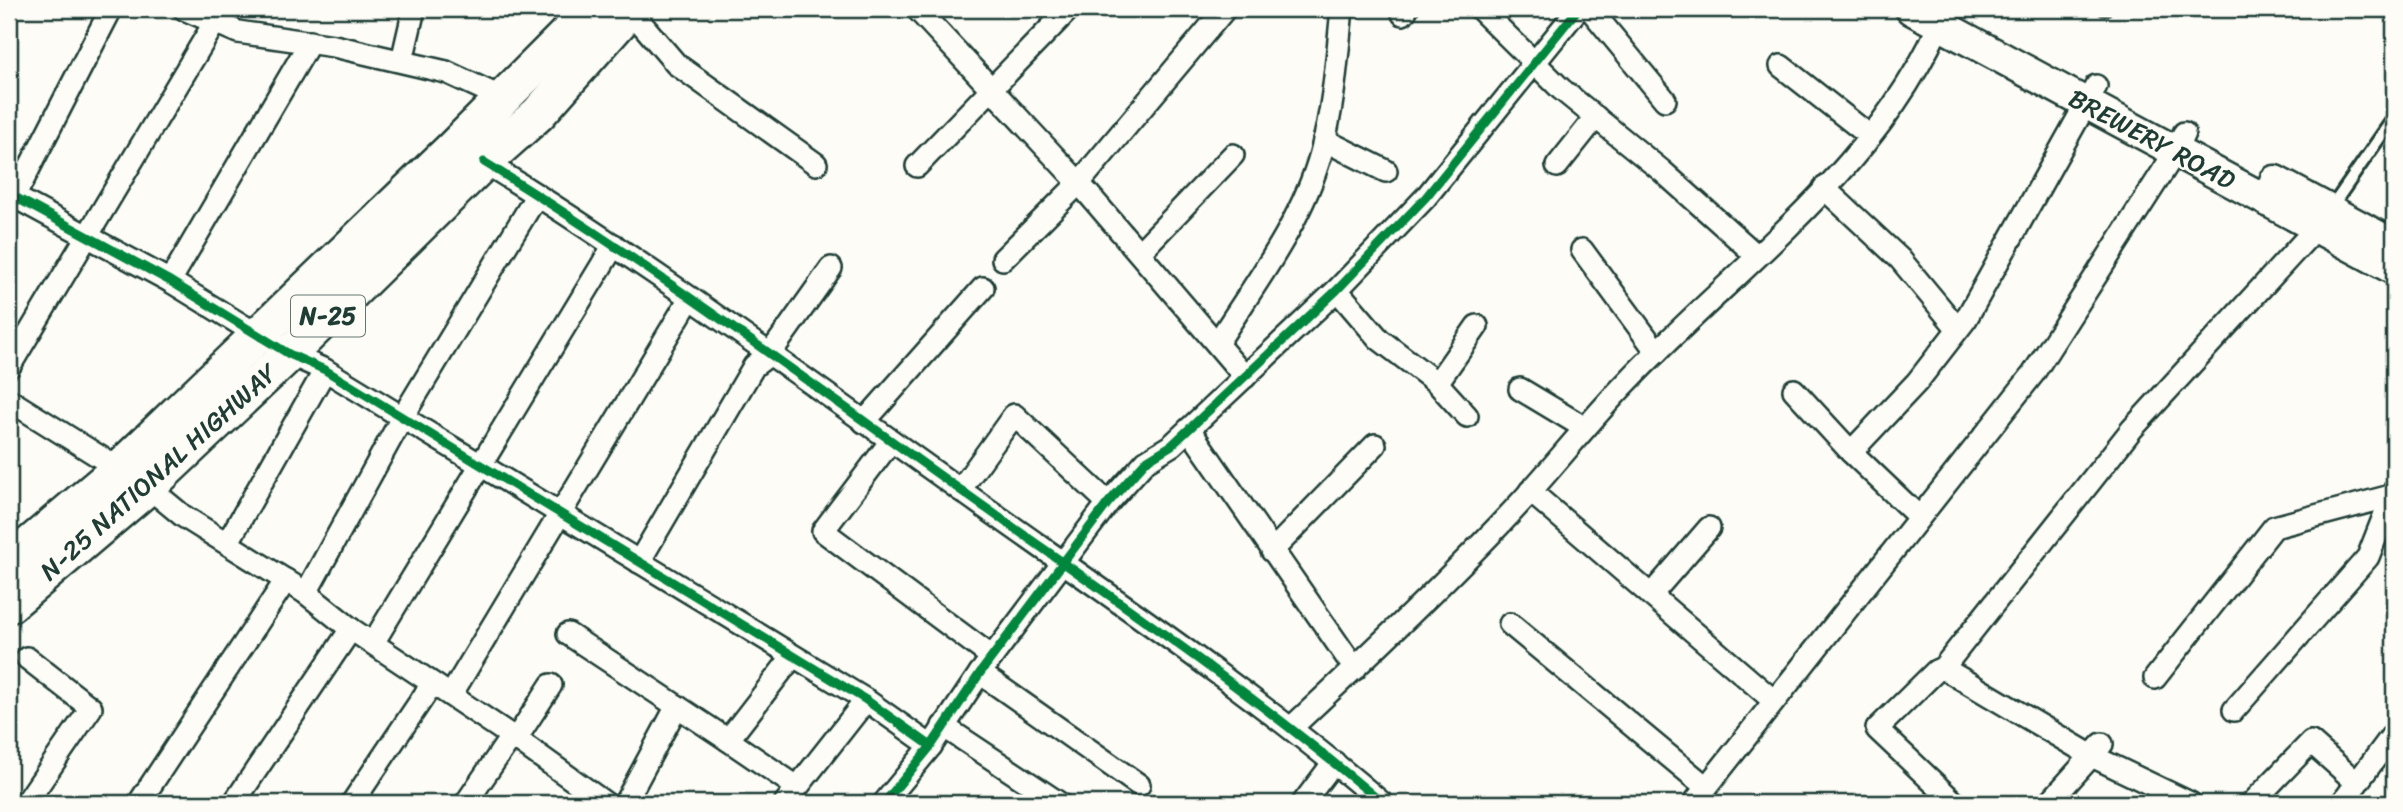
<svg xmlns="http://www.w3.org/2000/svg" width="2403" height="812" font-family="Sriracha,sans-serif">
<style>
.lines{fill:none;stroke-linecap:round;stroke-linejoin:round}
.service-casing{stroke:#1f3d34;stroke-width:16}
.minor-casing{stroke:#1f3d34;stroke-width:26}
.secondary-casing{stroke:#1f3d34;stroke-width:35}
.trunk-casing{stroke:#1f3d34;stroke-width:40}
.service{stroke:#fdfcf7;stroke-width:10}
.minor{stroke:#fdfcf7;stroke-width:21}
.secondary{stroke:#fdfcf7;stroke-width:30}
.trunk{stroke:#fdfcf7;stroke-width:35}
.cycleway-casing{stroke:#fdfcf7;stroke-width:13}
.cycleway{stroke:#00873e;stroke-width:9}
.labels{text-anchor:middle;stroke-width:5;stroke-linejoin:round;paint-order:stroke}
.shield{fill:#fdfcf7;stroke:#62766e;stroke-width:2}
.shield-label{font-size:24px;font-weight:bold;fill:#1f3d34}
.street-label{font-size:26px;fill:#1f3d34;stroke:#fdfcf7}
</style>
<rect width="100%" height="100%" fill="#fdfcf7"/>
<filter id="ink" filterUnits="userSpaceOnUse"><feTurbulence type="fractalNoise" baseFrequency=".0143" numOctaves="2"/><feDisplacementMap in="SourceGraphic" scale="14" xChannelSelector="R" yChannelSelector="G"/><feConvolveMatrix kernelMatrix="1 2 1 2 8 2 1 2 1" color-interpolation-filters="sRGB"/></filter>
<g filter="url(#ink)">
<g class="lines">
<g class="service-casing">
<g id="service">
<path d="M2104,9H2105"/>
<path d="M2331,208L2394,117"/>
</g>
</g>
<g class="minor-casing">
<g id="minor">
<path d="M184,9L238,32L334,46L446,72L509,101"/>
<path d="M629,9L676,64L816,164"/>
<path d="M917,9L1079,183L1245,377"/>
<path d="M1480,9L1561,89L1662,171L1756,255"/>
<path d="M1590,9L1665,100"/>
<path d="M1403,14L1407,9"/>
<path d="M402,61L414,9"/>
<path d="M1781,66L1870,136"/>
<path d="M1324,140L1386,171"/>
<path d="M484,162C648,263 803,378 959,489C1102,591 1249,689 1382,803"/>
<path d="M917,166L1069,9"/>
<path d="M1557,166L1596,117"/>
<path d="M1824,188L1900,259L1958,329"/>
<path d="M13,196L170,281L289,354L325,370L866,700L931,746"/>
<path d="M9,202L22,182L111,9"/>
<path d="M1582,250L1657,352"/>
<path d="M1140,252L1233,155"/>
<path d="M1003,259L1079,183L1225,9"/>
<path d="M170,281L310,42"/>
<path d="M1337,290L1379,339L1437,383L1467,416"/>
<path d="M1218,342C1256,282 1302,222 1321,153C1334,106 1337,57 1342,9"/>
<path d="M9,367L215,22"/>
<path d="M1437,383L1477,326"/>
<path d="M1520,389L1585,428"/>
<path d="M1794,390L1851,452L1919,517"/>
<path d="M9,400L148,487L183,516L306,593L351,629L516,739L605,803"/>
<path d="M864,422L983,288"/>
<path d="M1189,429L1355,669"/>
<path d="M891,441L823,531L992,657"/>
<path d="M1851,452L1917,382L1966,319L2096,86"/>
<path d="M960,490L1014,415L1108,503"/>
<path d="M1530,491L1774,701"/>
<path d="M228,542L325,370"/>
<path d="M1272,551L1375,445"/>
<path d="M639,562L754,366L770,354L831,268"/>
<path d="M306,593L402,418L537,195"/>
<path d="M1651,595L1709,528"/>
<path d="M1510,624L1706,787"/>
<path d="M568,634L728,740"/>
<path d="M373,643L614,245"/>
<path d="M793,656L728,740L797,787"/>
<path d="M1943,668L2092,756L2190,803"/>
<path d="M980,673L1139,785"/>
<path d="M2155,678L2274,527L2391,496"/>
<path d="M451,695L690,298"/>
<path d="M2234,710L2368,557L2394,491"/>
<path d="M943,726L1059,803"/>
<path d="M1292,727C1366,658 1439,589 1508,516C1550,472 1586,424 1628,381C1739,265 1885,163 1946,9"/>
<path d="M516,739L551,685"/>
<path d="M26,803L91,708L27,658"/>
<path d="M139,803L286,580"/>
<path d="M234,803L351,629"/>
<path d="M352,803L432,684"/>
<path d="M466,803L511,737"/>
<path d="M625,803L677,706"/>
<path d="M785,803L866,700"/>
<path d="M884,803L931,746L980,673L1108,503L1146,461L1172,445L1337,290L1426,197L1578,9"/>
<path d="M1303,803L1334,762"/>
<path d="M1694,803L2033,374L2176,151L2184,133"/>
<path d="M1955,803L1877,729L1936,671L1943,668L2132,429L2317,227"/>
<path d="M2049,803L2102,744"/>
<path d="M2252,803L2311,742L2357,783"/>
<path d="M2342,803L2394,733"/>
</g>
</g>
<g class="secondary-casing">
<g id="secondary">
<path d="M1911,9L2394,269"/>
<path d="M2275,181L2394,245"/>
</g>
</g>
<g class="trunk-casing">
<g id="trunk">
<path d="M9,562L119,469L453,148L592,9"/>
<path d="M9,605L148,487L289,354L484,162L538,114L631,9"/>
</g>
</g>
<use href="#service" class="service"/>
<use href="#minor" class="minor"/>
<use href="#secondary" class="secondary"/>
<use href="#trunk" class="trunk"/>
<g class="cycleway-casing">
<g id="cycleway">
<path d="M484,162C648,263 803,378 959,489C1102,591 1249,689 1382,803"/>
<path d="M13,196L170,281L289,354L325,370L866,700L931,746"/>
<path d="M884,803L931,746L980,673L1108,503L1146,461L1172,445L1337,290L1426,197L1578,9"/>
</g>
</g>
<use href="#cycleway" class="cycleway"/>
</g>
</g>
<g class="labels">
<rect class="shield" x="291" y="295.5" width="74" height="41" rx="5"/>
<g class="shield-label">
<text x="328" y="324">N-25</text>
</g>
<g class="street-label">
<text transform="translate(2152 139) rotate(28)" y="9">BREWERY ROAD</text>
<text transform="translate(158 472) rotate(-42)" y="9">N-25 NATIONAL HIGHWAY</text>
</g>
</g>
<rect width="2403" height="812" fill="none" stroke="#fdfcf7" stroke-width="35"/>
<rect x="18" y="18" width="2368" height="777" fill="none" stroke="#1f3d34" stroke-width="2.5" filter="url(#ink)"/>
</svg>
